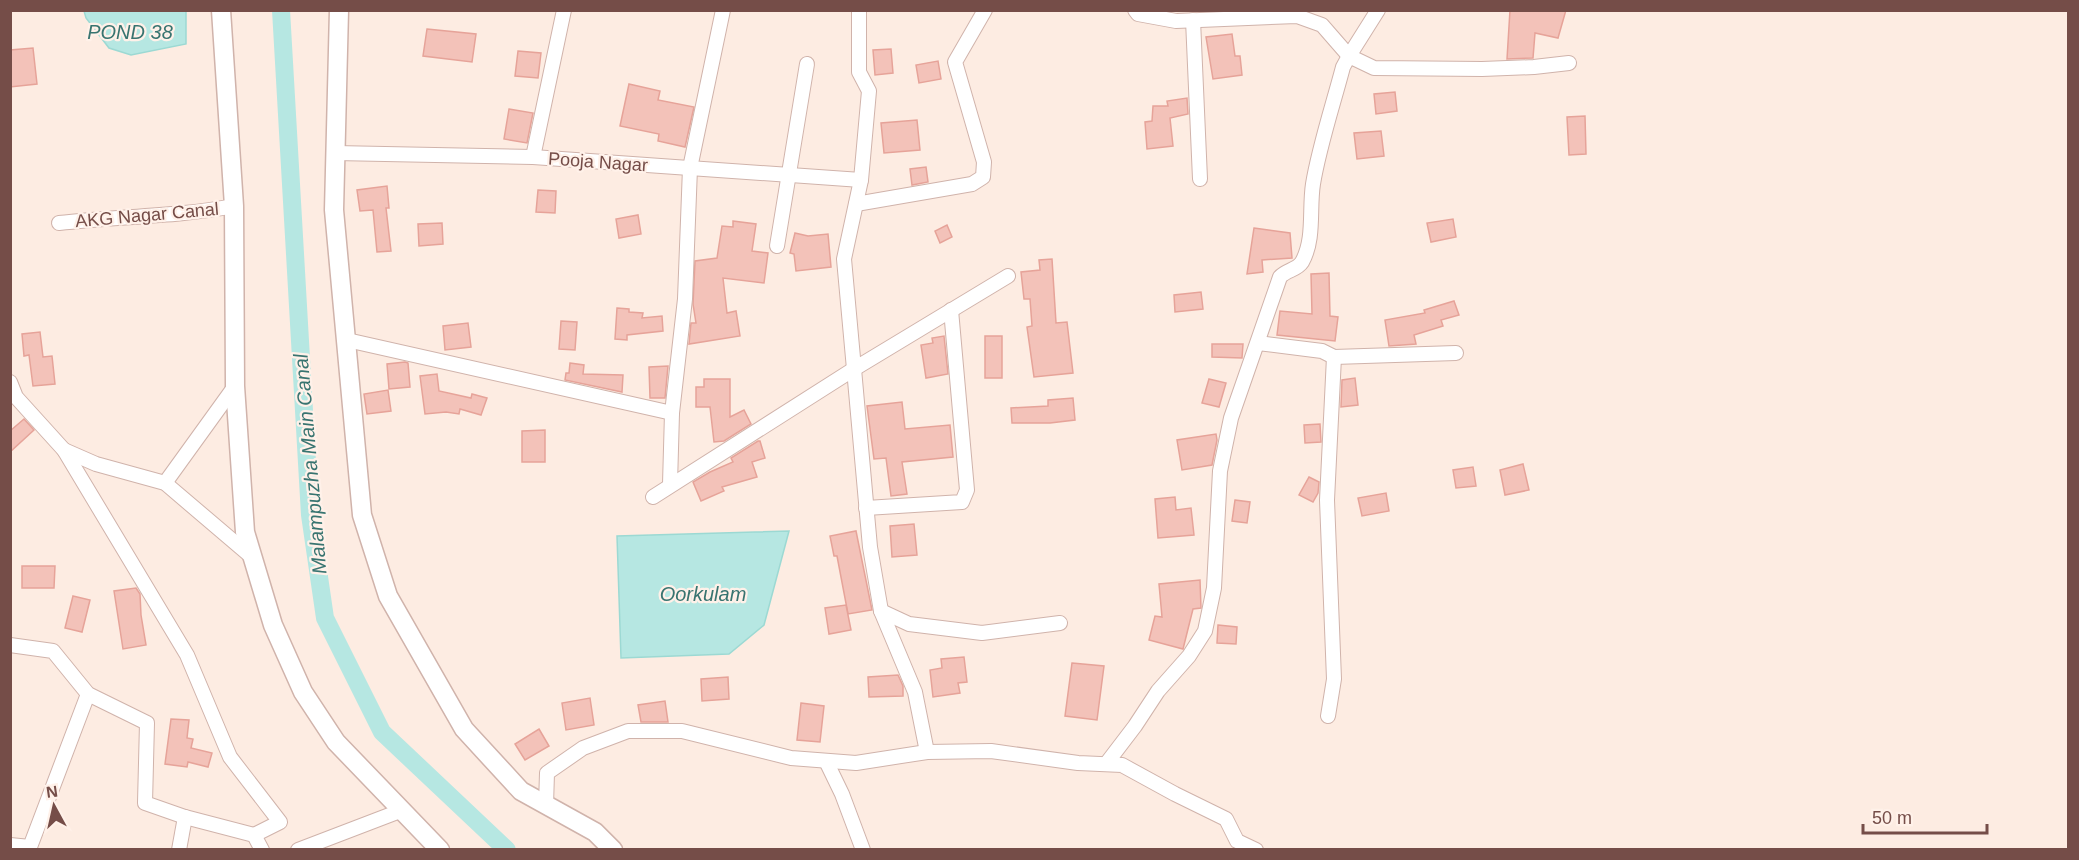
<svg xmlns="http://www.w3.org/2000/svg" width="2079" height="860" font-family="Helvetica,sans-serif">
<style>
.water{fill:#b6e7e2;stroke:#9cd9d3;stroke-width:1.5}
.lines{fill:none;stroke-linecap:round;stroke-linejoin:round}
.canal{stroke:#b6e7e2;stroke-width:18}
.building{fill:#f3c2b9;stroke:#e6a399;stroke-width:1.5}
.minor-casing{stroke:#d0b3ab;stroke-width:16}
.tertiary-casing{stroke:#d0b3ab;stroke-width:21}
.minor{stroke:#fff;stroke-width:14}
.tertiary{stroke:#fff;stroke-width:18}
.labels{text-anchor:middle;stroke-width:4.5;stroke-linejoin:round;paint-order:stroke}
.street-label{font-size:18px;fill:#754d48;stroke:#fff1e9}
.water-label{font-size:20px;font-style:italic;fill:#387470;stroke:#fff1e9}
</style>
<rect width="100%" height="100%" fill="#fdece2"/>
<g class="water">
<path d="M84,11H186V44L131,55L109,48L86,18Z"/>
<path d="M789,531L764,625L729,654L621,658L617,536Z"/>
</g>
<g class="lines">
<path class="canal" d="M281,10L310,515L325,618L382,732L507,850"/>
</g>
<g class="building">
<path d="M1510,10H1566L1558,38L1535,33L1533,58L1507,59Z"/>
<path d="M427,29L476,34L472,62L423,56Z"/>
<path d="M1232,34L1235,56H1240L1242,75L1213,79L1206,37Z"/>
<path d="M33,48L37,84L10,87V50Z"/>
<path d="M891,49L893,73L875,75L873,50Z"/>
<path d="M518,51L541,53L538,78L515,76Z"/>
<path d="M938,61L941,79L919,83L916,65Z"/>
<path d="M629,84L660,91L658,100L694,107L685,147L658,141L659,134L620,126Z"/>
<path d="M1395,92L1397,111L1376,114L1374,94Z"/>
<path d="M1187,98L1188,114L1170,118L1173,146L1147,149L1145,122L1152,121L1153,106H1168L1167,101Z"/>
<path d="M509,109L533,113L527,143L504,139Z"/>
<path d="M1585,116L1586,154L1569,155L1567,117Z"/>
<path d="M917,120L920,150L884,153L881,123Z"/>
<path d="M1381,131L1384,156L1357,159L1354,133Z"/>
<path d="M926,167L928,182L912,185L910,169Z"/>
<path d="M387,186L389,208H386L391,251L377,252L373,210L360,211L357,190Z"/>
<path d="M538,190L556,191L555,213L536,212Z"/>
<path d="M638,215L641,234L619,238L616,219Z"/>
<path d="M1453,219L1456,237L1431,242L1427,223Z"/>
<path d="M733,221L756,224L752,251L768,253L764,283L723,278L727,313L736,311L740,336L689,344L691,323H696L693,304L695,261L717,258L722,226L733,227Z"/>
<path d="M442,223L443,244L419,246L418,224Z"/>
<path d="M947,225L952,237L940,243L935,231Z"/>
<path d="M1254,228L1290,233L1292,258L1262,260L1263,272L1247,274Z"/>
<path d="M795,233L808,236L828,234L831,267L796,271L794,254L790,253Z"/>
<path d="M1052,259L1056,323L1067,322L1073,373L1034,377L1027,327L1032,326L1030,299H1024L1021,272L1040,270L1039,260Z"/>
<path d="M1329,273L1330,316L1338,317L1335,341L1277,335L1280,311L1312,314L1311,274Z"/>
<path d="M1201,292L1203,309L1175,312L1174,295Z"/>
<path d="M1454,301L1459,315L1441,320L1443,326L1414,335L1416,344L1389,346L1385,320L1425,313L1424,310Z"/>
<path d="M617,308L629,309V312L643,313L642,318L662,316L663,331L627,335V340L615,339Z"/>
<path d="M561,321L577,322L575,350L559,349Z"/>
<path d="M468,323L471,347L445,350L443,326Z"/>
<path d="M40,332L43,357L52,356L55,384L33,386L29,355L24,356L22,334Z"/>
<path d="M944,336L948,374L926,378L921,345L933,343L932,338Z"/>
<rect x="985" y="336" width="17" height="42"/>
<path d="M1212,344H1243L1242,358L1212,357Z"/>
<path d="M405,362L408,363L410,387L389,389L387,364Z"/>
<path d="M570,363L584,365L583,374L623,375L622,392L565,380L566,373H569Z"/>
<path d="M668,366L665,398H650L649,367Z"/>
<path d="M437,374L439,391L471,398L472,394L487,398L481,415L460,409L459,414L446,412L425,414L420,376Z"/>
<path d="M1355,378L1358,405L1341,407L1342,380Z"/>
<path d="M704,379H730V417L744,410L751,424L724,441L714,442L710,407H696V387H704Z"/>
<path d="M1209,379L1226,383L1219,407L1202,403Z"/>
<path d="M388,390L391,411L367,414L364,394Z"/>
<path d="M1073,398L1075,420L1050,423H1012L1011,408L1048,406V400Z"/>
<path d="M902,402L905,429L950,425L953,457L902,462L907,494L891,496L886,458L874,459L867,406Z"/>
<path d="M24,419L34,430L10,452V431Z"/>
<path d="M1320,424L1321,442L1305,443L1304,425Z"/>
<path d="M545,430V462H522V431Z"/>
<path d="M1216,434L1217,440L1212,465L1182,470L1177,440Z"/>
<path d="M758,441H760L765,458L752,462L757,477L722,487L724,491L701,501L693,482L710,472L733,462L731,458Z"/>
<path d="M1523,464L1529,490L1505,495L1500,470Z"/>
<path d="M1473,467L1476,486L1456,488L1453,470Z"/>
<path d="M1309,477L1319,482L1318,493L1313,502L1299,495Z"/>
<path d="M1386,493L1389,511L1362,516L1358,498Z"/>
<path d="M1175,497L1176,510L1191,508L1194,535L1158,538L1155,499Z"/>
<path d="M1235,500L1250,502L1247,523L1232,521Z"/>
<path d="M914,524L917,555L892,557L890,526Z"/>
<path d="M856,531L872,610L848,614L837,556H834L830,536Z"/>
<path d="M22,566H55L54,588H22Z"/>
<path d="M1200,580L1201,608L1193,609L1183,649L1149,640L1155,616L1162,617L1159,584Z"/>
<path d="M136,588L140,594L141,615L146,645L123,649L114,591Z"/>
<path d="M73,596L90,600L82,632L65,628Z"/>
<path d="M846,605L851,630L829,634L825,608Z"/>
<path d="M1218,625L1237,627L1236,644L1217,643Z"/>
<path d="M964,657L967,682L958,683L960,693L933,697L930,670L942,668L941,659Z"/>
<path d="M1072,663L1104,666L1097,720L1065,716Z"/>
<path d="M898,675L903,686V696L869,697L868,677Z"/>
<path d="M728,677L729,699L702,701L701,679Z"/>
<path d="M590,698L594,725L566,730L562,703Z"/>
<path d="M665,701L668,722H641L638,705Z"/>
<path d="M801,703L824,706L820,742L797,740Z"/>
<path d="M171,719L189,720L187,738L193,739L191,748L212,753L208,767L188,762L187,767L165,764Z"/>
<path d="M539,729L549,746L525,760L515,744Z"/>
</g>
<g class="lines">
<g class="minor-casing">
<g id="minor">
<path d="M859,10V72L869,91L861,180L844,259L854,369L870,547L881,611L915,692L927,752"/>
<path d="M1135,10L1138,14L1176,21L1297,16L1322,25L1349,56L1378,10"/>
<path d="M1193,20L1200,179"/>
<path d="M335,153L533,157L861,180"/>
<path d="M533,157L564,10"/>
<path d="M856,204L972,184L983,177L984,162L955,62L985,10"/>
<path d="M59,223C118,216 176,217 234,206"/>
<path d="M777,246L807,64"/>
<path d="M347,340L672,413"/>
<path d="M1258,343L1322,351L1334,357L1456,353"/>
<path d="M10,382L16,397L64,450L187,655L230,757L280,822L254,835"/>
<path d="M64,450L96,464L165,483L253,558"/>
<path d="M165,483L235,386"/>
<path d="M670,484L672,413L685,299L690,168L723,10"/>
<path d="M653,497L854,369L1008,276"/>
<path d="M866,508L962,502L967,490L951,310"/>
<path d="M881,611L909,624L982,633L1060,623"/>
<path d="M10,645L53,651L88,694L147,723L145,803L185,817L254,835L262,850"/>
<path d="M1328,716L1334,679L1327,500L1334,357"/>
<path d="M826,761L842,794L863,850"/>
<path d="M1106,764L1135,726L1158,691L1189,656L1205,631L1214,588L1220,471L1231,418L1280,277C1286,270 1297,270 1302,262C1315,239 1309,209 1313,184C1319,147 1333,105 1343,67L1349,56L1374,68L1482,69L1534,67L1569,63"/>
<path d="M546,805L547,773L583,748L628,731H682L791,758L856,763L927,752L991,751L1078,763L1122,765L1175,794L1226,819L1237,841L1256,850"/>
<path d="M10,845L30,847L88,694"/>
<path d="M179,850L185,817"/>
<path d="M298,850L400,811"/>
</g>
</g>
<g class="tertiary-casing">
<g id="tertiary">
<path d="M221,10L234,206L235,386L245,532L273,625L303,692L336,742L440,850"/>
<path d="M339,10L334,210L362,515L388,596L464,729L521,791L595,832L613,850"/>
</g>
</g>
<use href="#minor" class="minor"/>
<use href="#tertiary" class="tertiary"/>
</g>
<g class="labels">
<g class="street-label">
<text transform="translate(598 162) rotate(4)" y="6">Pooja Nagar</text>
<text transform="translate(147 215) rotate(-5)" y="6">AKG Nagar Canal</text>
</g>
<g class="water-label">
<text x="130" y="39">POND 38</text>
<text transform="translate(310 464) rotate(-95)" y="7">Malampuzha Main Canal</text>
<text x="703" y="601">Oorkulam</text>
</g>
</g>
<rect width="2079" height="860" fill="none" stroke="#754d48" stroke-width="24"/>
<g transform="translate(54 806) rotate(352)" stroke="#fff1e9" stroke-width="4.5" paint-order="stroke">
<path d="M0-4.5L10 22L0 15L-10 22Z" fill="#754d48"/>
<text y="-9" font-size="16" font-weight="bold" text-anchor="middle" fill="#754d48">N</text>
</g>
<path d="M1863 824v9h124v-9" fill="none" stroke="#754d48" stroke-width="3"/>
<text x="1872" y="824" font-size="18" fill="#754d48" stroke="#fff1e9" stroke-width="4.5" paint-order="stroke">50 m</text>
</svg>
